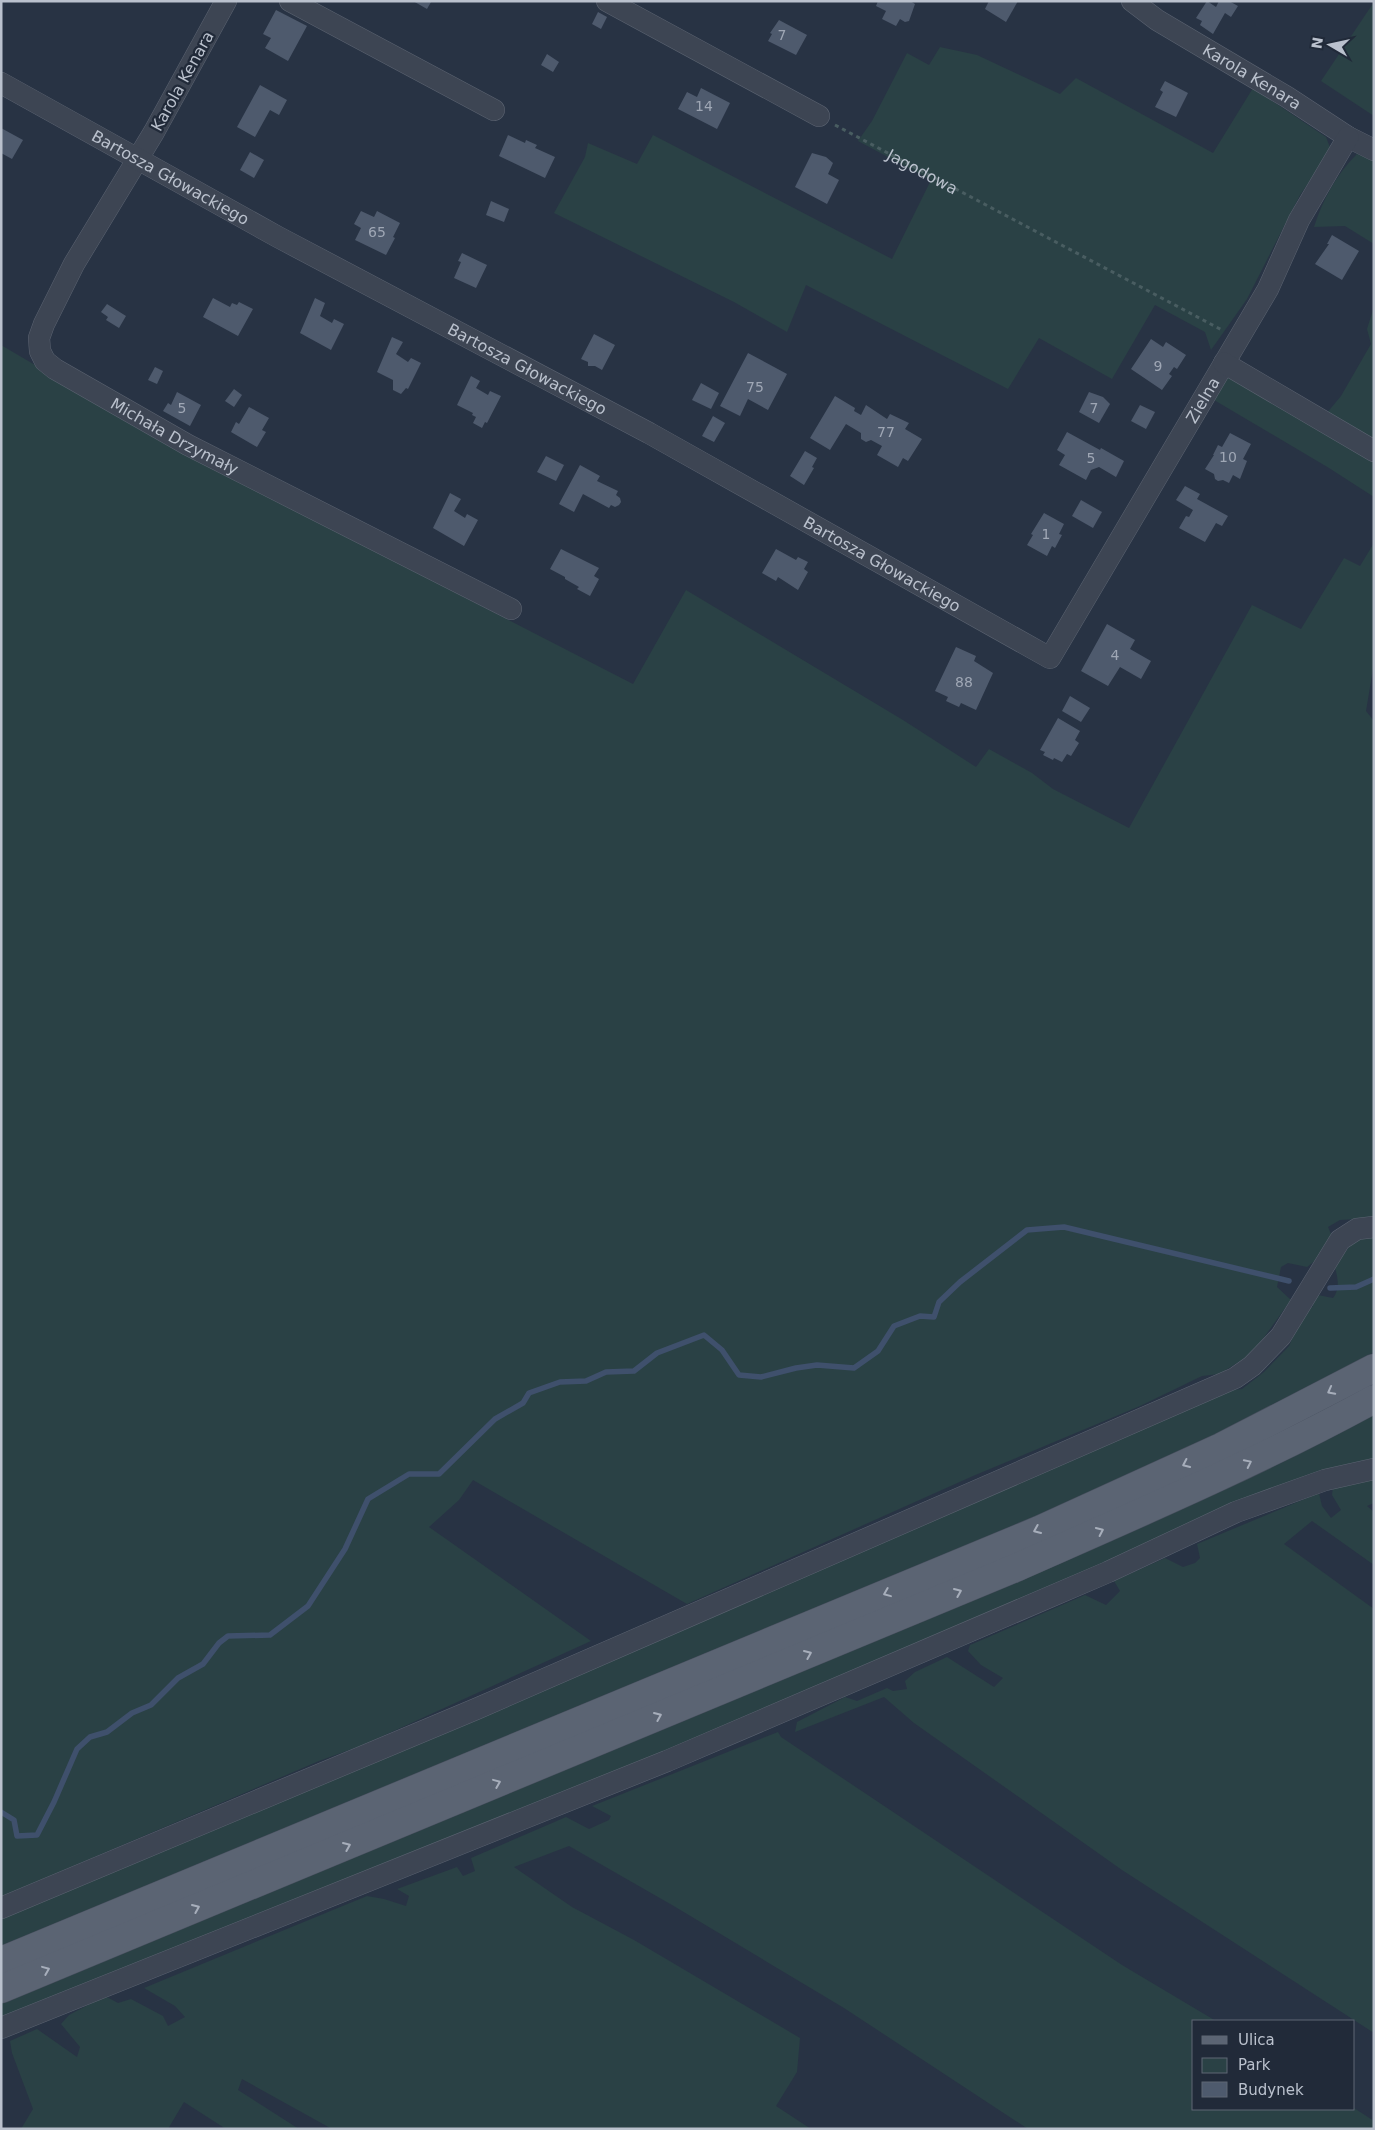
<svg xmlns="http://www.w3.org/2000/svg" width="1375" height="2130" font-family="'DejaVu Sans',sans-serif">
<style>
.green{fill:#2a4145}
.lines{fill:none;stroke-linecap:round;stroke-linejoin:round}
.stream{stroke:#3f506c;stroke-width:5.5}
.building{fill:#4e5a6d}
.minor-casing{stroke:#5b6371;stroke-width:22}
.major-casing{stroke:#464e5d;stroke-width:29}
.path{stroke:#495d61;stroke-width:3;stroke-dasharray:4 4;stroke-linecap:butt}
.minor{stroke:#3d4553;stroke-width:21}
.major{stroke:#5b6473;stroke-width:28}
.oneway{stroke:#a7aebb}
.labels{text-anchor:middle;stroke-width:4.5;stroke-linejoin:round;paint-order:stroke}
.number-label{font-size:14px;fill:#9fa7b5}
.street-label{font-size:16px;fill:#bac1cd;stroke:#212a39}
</style>
<rect width="100%" height="100%" fill="#283344"/>
<g class="green">
<path d="M1374,2V116L1321,81Z"/>
<path d="M940,47L977,55L1060,94L1076,78L1213,153L1253,88L1326,137L1331,150L1300,195L1247,299L1211,350L1205,332L1155,305L1112,379L1039,338L1008,389L806,285L787,332L734,302L554,213L585,157L588,143L637,164L653,135L892,259L931,180L858,141L872,121L907,53L929,65Z"/>
<path d="M1357,154L1374,160V244L1345,226L1314,227C1323,199 1336,175 1357,154Z"/>
<path d="M1374,307V497L1329,468L1214,400L1238,361L1321,420L1341,396L1371,344L1367,329Z"/>
<path d="M1,345L190,456L633,684L686,590L903,720L976,767L989,749L1032,773L1053,789L1129,828L1252,605L1301,629L1344,558L1360,566L1374,543V663L1366,711L1374,721V1218L1340,1220L1328,1227L1332,1236L1316,1260L1307,1267L1288,1263L1281,1267L1277,1287L1291,1300L1252,1354L1219,1374L1202,1376L1140,1406L973,1476L687,1604L473,1480L459,1500L429,1527L591,1641L363,1745L319,1761L1,1897Z"/>
<path d="M1374,1234V1352L1258,1417L1146,1471L1,1950V1915L1223,1391L1242,1389L1264,1372L1289,1346L1307,1305L1313,1307L1312,1302L1318,1295L1333,1298C1340,1289 1338,1278 1335,1268C1345,1251 1353,1237 1374,1234Z"/>
<path d="M1374,1411V1461L750,1718L1,2019V2000Z"/>
<path d="M1374,1476V1503L1367,1506L1374,1512V1565L1312,1521L1284,1544L1374,1609V2033L1122,1870L914,1723L884,1697L795,1732L797,1722L845,1697L857,1701L887,1688L893,1691L907,1689L905,1681L915,1672L947,1657L994,1687L1003,1678L981,1665L968,1651L970,1645L1085,1595L1106,1605L1120,1591L1114,1581L1165,1558L1183,1567L1195,1563L1200,1558L1197,1544L1319,1493L1322,1506L1331,1518L1341,1510L1332,1495L1333,1486Z"/>
<path d="M778,1732L781,1737L1122,1965L1216,2021H1194V2109L1354,2108L1374,2121V2129H1028L844,2008L672,1905L569,1846L514,1867L572,1907L634,1940L800,2038L797,2072L776,2106L811,2129H332L242,2079L238,2090L299,2129H226L184,2102L168,2129H21L33,2109L12,2053L10,2041L37,2029L77,2057L80,2047L61,2024L69,2015L105,1996L118,2003L131,1999L163,2016L168,2026L185,2017L175,2006L144,1988L367,1896L384,1899L406,1906L409,1896L397,1889L457,1867L463,1876L475,1871L471,1858L566,1817L589,1829L609,1820L611,1816L592,1806Z"/>
</g>
<g class="lines">
<g class="stream">
<path d="M1330,1288L1356,1287L1374,1279"/>
<path d="M1,1812L14,1820L17,1836L37,1835L54,1802L77,1749L90,1737L107,1732L132,1713L151,1705L178,1678L203,1664L219,1643L228,1636L270,1635L308,1606L345,1549L368,1499L409,1474H439L495,1419L523,1403L529,1393L560,1382L586,1381L606,1372L634,1371L657,1353L704,1335L722,1350L739,1375L761,1377L796,1368L817,1365L854,1368L878,1351L894,1326L920,1316L934,1317L939,1302L960,1282L1027,1230L1064,1227L1289,1281"/>
</g>
</g>
<g class="building">
<path d="M413,1H429L431,2L427,9Z"/>
<path d="M878,1H910L915,4L909,21L905,22L900,19L896,26L882,19L886,11L876,6Z"/>
<path d="M989,1H1018L1006,22L985,9Z"/>
<path d="M1207,1L1216,7L1219,1H1229L1238,6L1231,17L1225,13L1213,34L1200,25L1202,21L1196,18Z"/>
<path d="M276,10L307,26L288,61L265,48L271,38L263,34Z"/>
<path d="M598,12L607,17L601,29L592,24Z"/>
<path d="M779,20L807,35L796,55L768,41L772,34L770,33Z"/>
<path d="M547,54L559,62L553,72L541,65Z"/>
<path d="M1165,81L1188,93L1176,117L1155,107L1163,92L1160,90Z"/>
<path d="M260,85L287,100L279,115L270,110L255,137L237,127Z"/>
<path d="M701,88L730,103L717,129L678,109L687,92L697,97Z"/>
<path d="M1,128L23,140L12,159L1,153Z"/>
<path d="M508,135L525,143L526,140L537,145L535,148L555,157L545,178L499,156Z"/>
<path d="M250,152L264,160L254,178L240,170Z"/>
<path d="M812,153L826,157L833,163L828,174L839,180L827,204L795,187Z"/>
<path d="M491,201L509,209L504,222L486,215Z"/>
<path d="M361,211L374,217L377,211L400,223L393,237L395,238L386,255L355,240L361,228L354,224Z"/>
<path d="M1332,235L1359,251L1342,280L1315,264L1329,244H1327Z"/>
<path d="M462,253L487,265L476,288L454,278L461,262L458,261Z"/>
<path d="M213,298L230,307L232,303L237,305L239,302L253,309L238,336L203,317Z"/>
<path d="M315,298L325,303L320,316L332,323L334,319L344,324L331,350L300,333Z"/>
<path d="M107,304L126,316L119,328L106,320L108,317L101,312Z"/>
<path d="M594,334L615,345L602,370L595,366H588V362L581,359Z"/>
<path d="M392,337L403,342L396,354L408,362L411,358L421,363L408,389L406,388L401,394L393,390V380L377,372Z"/>
<path d="M1151,339L1163,347L1166,342L1186,355L1177,369L1174,367L1169,374L1172,376L1162,390L1131,369Z"/>
<path d="M748,353L787,374L768,410L748,399L740,416L720,406Z"/>
<path d="M155,367L163,371L157,384L148,380Z"/>
<path d="M471,376L480,381L476,388L488,395L490,391L501,396L487,423L485,422L482,428L473,423L476,417L472,415L473,413L457,405Z"/>
<path d="M701,383L719,393L711,409L692,400Z"/>
<path d="M234,389L242,395L234,407L225,401Z"/>
<path d="M177,392L201,405L190,426L163,411L168,403L171,405Z"/>
<path d="M1089,392L1103,397L1110,404L1099,423L1079,412Z"/>
<path d="M835,396L855,408L854,411L861,415L866,405L887,419L890,414L909,423L905,429L922,439L908,461L903,458L898,467L877,455L882,446L871,440L866,442L861,439V433L846,424L830,450L810,438Z"/>
<path d="M1140,405L1155,412L1146,429L1131,421Z"/>
<path d="M249,407L269,418L262,430L266,432L257,447L231,432L236,422L239,424Z"/>
<path d="M713,416L725,423L714,442L702,436Z"/>
<path d="M1067,432L1100,450L1101,448L1124,461L1116,477L1099,467L1091,470L1086,480L1059,465L1065,455L1057,450Z"/>
<path d="M1230,433L1251,444L1243,459L1247,461L1240,479L1233,475L1229,483L1223,480L1218,481L1215,479L1214,474L1205,469L1214,455H1213L1218,445L1222,447Z"/>
<path d="M805,451L817,458L812,467L814,468L804,485L790,476Z"/>
<path d="M546,456L564,465L556,481L537,472Z"/>
<path d="M580,465L600,476L597,481L618,491L616,495L620,498L621,502L619,505L615,507L611,505L609,508L583,494L574,512L559,504Z"/>
<path d="M1185,486L1200,494L1197,499L1228,516L1222,526L1216,523L1205,542L1179,528L1186,516L1189,517L1193,510L1176,500Z"/>
<path d="M450,493L461,499L454,511L465,518L467,514L478,520L464,546L433,528Z"/>
<path d="M1081,500L1102,512L1093,528L1072,516Z"/>
<path d="M1044,513L1064,524L1059,534L1062,535L1055,548L1052,546L1047,556L1027,545L1033,535L1031,534Z"/>
<path d="M561,549L599,568L594,576L599,579L590,596L577,589L579,587L565,579V577L550,569Z"/>
<path d="M776,549L796,560L798,557L808,562L804,569L808,572L798,590L778,577L776,581L762,573Z"/>
<path d="M1107,624L1135,640L1130,649L1151,661L1141,679L1120,667L1108,686L1081,671Z"/>
<path d="M956,647L976,656L974,661L993,673L976,710L961,703L959,707L946,701L948,697L935,691Z"/>
<path d="M1070,696L1090,708L1081,722L1062,711Z"/>
<path d="M1058,718L1080,731L1075,740L1079,743L1071,756L1067,754L1062,762L1054,758L1053,760L1043,755L1045,752L1040,750Z"/>
</g>
<g class="lines">
<g class="minor-casing">
<g id="minor">
<path id="s2" d="M226,1L154,132L74,264L44,324L39,338L40,351L45,361L55,369L188,445L511,609"/>
<path d="M290,1L494,110"/>
<path d="M607,1L819,116"/>
<path id="s3" d="M1132,1L1157,20L1287,97L1348,137L1374,150"/>
<path id="s4" d="M1,83L278,237L649,433L1050,658L1268,289L1299,220L1348,137"/>
<path d="M1224,363L1374,451"/>
<path d="M1,1908L476,1709L1235,1378L1252,1366L1281,1336L1340,1240L1357,1229L1374,1227"/>
<path d="M1,2028L667,1761L1108,1572L1236,1512L1325,1480L1374,1469"/>
</g>
</g>
<g class="major-casing">
<g id="major">
<path d="M1,1961L1039,1530L1221,1447L1374,1368"/>
<path d="M1,1989L1013,1569C1135,1515 1257,1463 1374,1399"/>
</g>
</g>
<path class="path" id="s1" d="M835,125L1222,330"/>
<use href="#minor" class="minor"/>
<use href="#major" class="major"/>
</g>
<defs><path id="oneway-chevron" d="M-2-3.5L2.5 0L-2 3.5" fill="none" stroke-width="1.6" stroke-linecap="round" stroke-linejoin="round" transform="scale(1.25)"/></defs>
<g class="oneway">
<use href="#oneway-chevron" transform="translate(1331 1391) rotate(152)"/>
<use href="#oneway-chevron" transform="translate(1248 1463) rotate(-26)"/>
<use href="#oneway-chevron" transform="translate(1186 1464) rotate(155)"/>
<use href="#oneway-chevron" transform="translate(1037 1530) rotate(157)"/>
<use href="#oneway-chevron" transform="translate(1100 1531) rotate(-25)"/>
<use href="#oneway-chevron" transform="translate(958 1592) rotate(-23)"/>
<use href="#oneway-chevron" transform="translate(887 1593) rotate(158)"/>
<use href="#oneway-chevron" transform="translate(808 1654) rotate(-23)"/>
<use href="#oneway-chevron" transform="translate(658 1716) rotate(-23)"/>
<use href="#oneway-chevron" transform="translate(497 1783) rotate(-22)"/>
<use href="#oneway-chevron" transform="translate(347 1846) rotate(-23)"/>
<use href="#oneway-chevron" transform="translate(196 1908) rotate(-23)"/>
<use href="#oneway-chevron" transform="translate(46 1970) rotate(-22)"/>
</g>
<g class="labels">
<g class="number-label">
<text x="782" y="40">7</text>
<text x="704" y="111">14</text>
<text x="377" y="237">65</text>
<text x="1158" y="371">9</text>
<text x="755" y="392">75</text>
<text x="182" y="413">5</text>
<text x="1094" y="413">7</text>
<text x="886" y="437">77</text>
<text x="1228" y="462">10</text>
<text x="1091" y="463">5</text>
<text x="1046" y="539">1</text>
<text x="1115" y="660">4</text>
<text x="964" y="687">88</text>
</g>
<g class="street-label">
<text dy="6" stroke="none"><textPath href="#s3" startOffset="142">Karola Kenara</textPath></text>
<text transform="translate(182 81) rotate(-61)" y="6">Karola Kenara</text>
<text dy="6" stroke="none"><textPath href="#s1" startOffset="99">Jagodowa</textPath></text>
<text dy="6" stroke="none"><textPath href="#s4" startOffset="194">Bartosza Głowackiego</textPath></text>
<text dy="6" stroke="none"><textPath href="#s4" startOffset="599">Bartosza Głowackiego</textPath></text>
<text dy="6" stroke="none"><textPath href="#s4" startOffset="1496">Zielna</textPath></text>
<text dy="6" stroke="none"><textPath href="#s2" startOffset="560">Michała Drzymały</textPath></text>
<text dy="6" stroke="none"><textPath href="#s4" startOffset="1004">Bartosza Głowackiego</textPath></text>
</g>
</g>
<rect width="1375" height="2130" fill="none" stroke="#bac1cd" stroke-width="5"/>
<rect x="1192" y="2020" width="162" height="90" fill="#212a39" stroke="#5e6674"/>
<rect x="1202" y="2036" width="25" height="8" fill="#5b6473" stroke="#5e6674"/>
<text x="1238" y="2045" font-size="15" fill="#bac1cd">Ulica</text>
<rect x="1202" y="2058" width="25" height="15" fill="#2a4145" stroke="#5e6674"/>
<text x="1238" y="2070" font-size="15" fill="#bac1cd">Park</text>
<rect x="1202" y="2082" width="25" height="15" fill="#4e5a6d" stroke="#5e6674"/>
<text x="1238" y="2095" font-size="15" fill="#bac1cd">Budynek</text>
<g transform="translate(1330 45) rotate(279)" stroke="#212a39" stroke-width="4" paint-order="stroke">
<path d="M0-4L9 19L0 12L-9 19Z" fill="#bac1cd"/>
<text y="-8" font-size="14" font-weight="bold" text-anchor="middle" fill="#bac1cd">N</text>
</g>
</svg>
